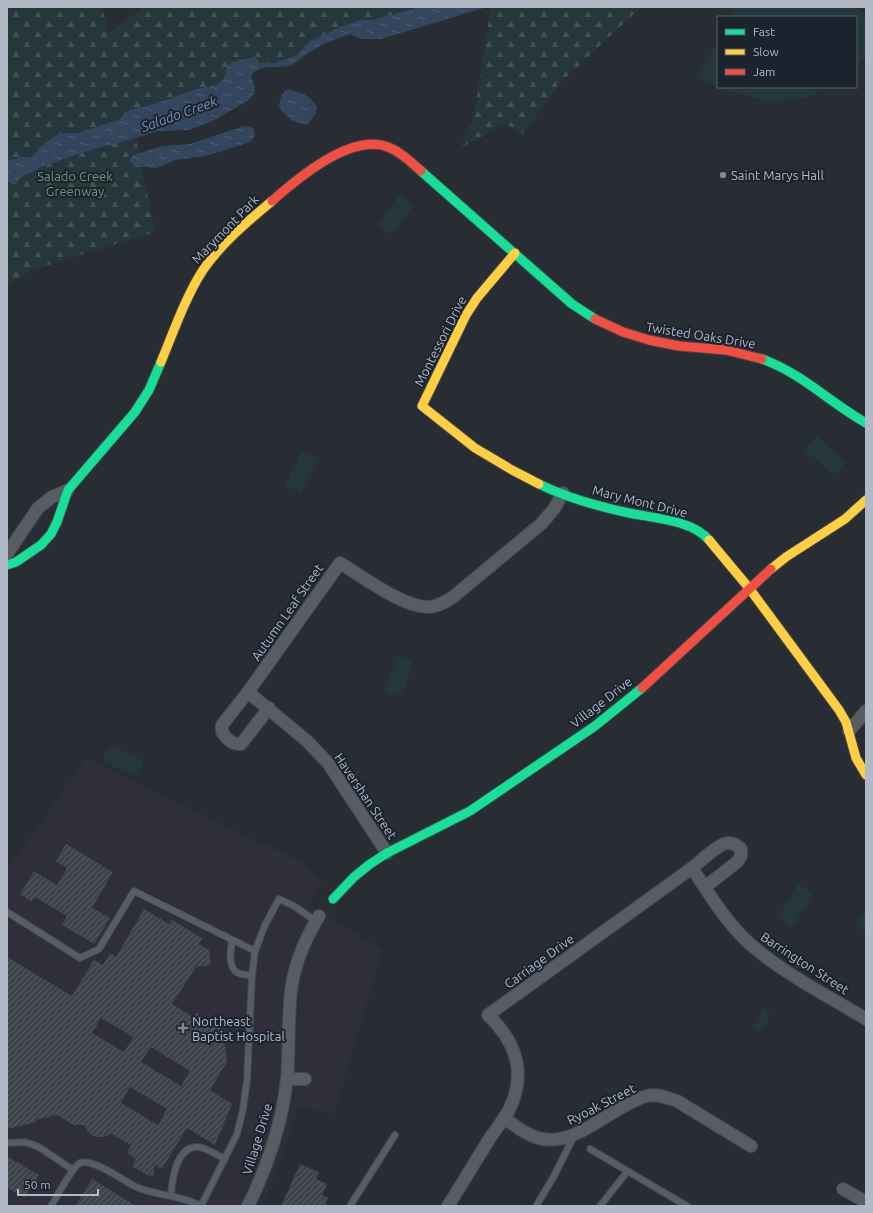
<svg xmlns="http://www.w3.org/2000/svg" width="873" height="1213" font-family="Ubuntu,sans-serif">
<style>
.medical{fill:#2f2e3b}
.forest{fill:url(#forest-firs)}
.pitch{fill:#25373a}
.water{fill:url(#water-ripples)}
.building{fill:url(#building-hatch);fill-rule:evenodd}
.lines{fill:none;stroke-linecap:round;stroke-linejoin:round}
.lane-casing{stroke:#44484d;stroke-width:8}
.street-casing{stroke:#44484d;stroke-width:14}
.fast-casing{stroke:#44484d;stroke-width:11}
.slow-casing{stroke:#44484d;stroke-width:11}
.jam-casing{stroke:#44484d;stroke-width:11}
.lane{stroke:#585c63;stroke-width:6}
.street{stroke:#585c63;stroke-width:12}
.fast{stroke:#16e098;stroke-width:9}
.slow{stroke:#ffcf43;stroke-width:9}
.jam{stroke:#f24e42;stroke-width:9}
.poi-dot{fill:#818894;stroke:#1b232f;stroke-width:1.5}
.labels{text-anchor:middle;stroke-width:4;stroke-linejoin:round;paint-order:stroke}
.poi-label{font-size:13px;fill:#b1b9c7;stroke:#1b232f;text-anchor:start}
.park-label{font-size:13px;fill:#689873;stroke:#1b232f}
.street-label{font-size:13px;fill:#b1b9c7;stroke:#1b232f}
.water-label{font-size:14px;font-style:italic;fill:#798faf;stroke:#1b232f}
</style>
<defs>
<pattern id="forest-firs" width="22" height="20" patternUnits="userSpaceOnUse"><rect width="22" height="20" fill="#25373a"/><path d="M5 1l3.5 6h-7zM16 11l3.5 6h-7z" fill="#425255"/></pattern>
<pattern id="water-ripples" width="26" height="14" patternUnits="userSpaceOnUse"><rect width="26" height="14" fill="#34455e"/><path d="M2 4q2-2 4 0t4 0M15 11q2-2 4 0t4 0" fill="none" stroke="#4f5e74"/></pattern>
<pattern id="building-hatch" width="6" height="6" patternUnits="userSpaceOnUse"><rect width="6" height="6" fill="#3f444b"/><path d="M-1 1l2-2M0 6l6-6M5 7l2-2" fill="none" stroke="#585d63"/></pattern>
</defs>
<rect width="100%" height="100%" fill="#282d34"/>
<path class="medical" d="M86,758L305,864L323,884L308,904L383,950L334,1114L299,1107L277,1172L261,1206H7V870Z"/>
<g class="forest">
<path d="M7,7H102L108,33L144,7H421L372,20H361L310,41L297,55L275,63H260L227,67L223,80L217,85L197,89L157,103L130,110L155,232L32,270L7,285Z"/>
<path d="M491,7H641L559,84L523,134L506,124L467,144L460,149L474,115Z"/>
</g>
<g class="pitch">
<path d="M734,7H854L866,14V58L856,67V17H729Z"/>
<path d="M718,39V87L698,78Z"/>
<path d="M719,87H829L807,98L767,101L728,91Z"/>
<path d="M400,194L414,205L391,235L377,225Z"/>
<path d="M817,436L846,462L834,475L805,450Z"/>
<path d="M302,451L318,459L301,493L285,485Z"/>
<path d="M397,655L413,661L402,697L385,692Z"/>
<path d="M110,745L144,761L137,777L102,761Z"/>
<path d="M798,884L813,893L793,927L778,918Z"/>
<path d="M866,908V932L855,926Z"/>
<path d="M763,1009L771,1014L761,1032L753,1028Z"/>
</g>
<g class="water">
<path d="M421,7H487L381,39H362L350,34C336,39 322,44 310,52C305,54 294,64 292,65C280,69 259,63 251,76L255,87V93L247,101L215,120L189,130L158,131L116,144L100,147L40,167C32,174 23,172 16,184H12L7,181V160L16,159L21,156L31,158L42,145L60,133H79L120,119L130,110L157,103L197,89L217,85L223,80L227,67L232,62L255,57L260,63H275L297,55L310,41L340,27L361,20H372Z"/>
<path d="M288,89C302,94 309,94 317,107L316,113L309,123C296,127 285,116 279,106C280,99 281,93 288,89Z"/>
<path d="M244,126L251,127L254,129L255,135L250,142L206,156L175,160L157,168L135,166L130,161L131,158L133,155L162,146L190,144Z"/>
</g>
<g class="building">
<path d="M66,844L113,872L92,908L110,918L94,944L62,925L67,916L35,897L32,902L20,894L34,871L57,885L67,868L56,861Z"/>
<path d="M144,909L169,924L172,920L202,938L199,944L209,950L211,965L196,967L172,1004L193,1017L196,1013L223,1030L227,1062L210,1090L232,1104L215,1145L187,1128L162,1169L154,1165V1176L147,1175L132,1166L136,1159L127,1153L131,1145L112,1134L102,1137H96L91,1135L87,1131L85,1125H74L57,1115L35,1120L36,1122L7,1129V957L72,996L94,960L103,965L110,953L116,957ZM101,1018L133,1037L124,1052L92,1033ZM151,1047L190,1071L181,1086L141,1062ZM130,1087L167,1109L158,1125L121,1103Z"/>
<path d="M7,1156L39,1175L25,1198L7,1188Z"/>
<path d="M300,1164L319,1172L316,1179L327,1184L322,1195L328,1198L325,1206H281Z"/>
<path d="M92,1179L136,1206H75Z"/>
</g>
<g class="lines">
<g class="lane-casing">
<g id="lane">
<path d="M7,912L80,958L99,949L134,891L255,951"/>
<path d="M232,940C231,950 227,967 238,973C242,975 248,975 252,975"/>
<path d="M7,1143L25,1142L39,1147L73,1170"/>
<path d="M590,1149L687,1206"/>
<path d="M171,1196C172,1180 176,1145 199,1147C206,1148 219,1156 225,1159"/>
<path d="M51,1206C57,1197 72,1167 80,1163C92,1158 122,1179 132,1185C147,1193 164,1194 179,1198C187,1200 195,1203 202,1206"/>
<path d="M201,1206L237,1134L243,1109L247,1080L252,975L255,951L265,925L279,899L294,906L316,921"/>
<path d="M350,1206L395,1135"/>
<path d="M536,1206L553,1178L574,1136"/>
<path d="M600,1206L627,1172"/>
</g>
</g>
<g class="street-casing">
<g id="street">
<path d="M7,554L38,508L52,497L68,490"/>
<path d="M248,692L307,741L328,763L387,853"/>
<path d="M269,708L241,744C232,745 227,739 222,732V725L248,692L340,563C362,576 405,609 430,607C439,606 445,602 453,597L541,524L554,509L563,493"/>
<path d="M849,731L866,711"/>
<path d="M692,868C709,894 726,922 749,943C781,972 828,996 866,1019"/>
<path d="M287,1079H305"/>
<path d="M504,1118C514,1125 526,1135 538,1138C576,1149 612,1105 647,1096C657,1093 668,1098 677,1101L751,1146"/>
<path d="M843,1189L866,1202"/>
<path d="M248,1206C267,1168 283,1120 287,1078C290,1047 287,1015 292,984C296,960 307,936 319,916"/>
<path d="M448,1206C462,1184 475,1162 488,1141C495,1130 504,1120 510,1108C527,1071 515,1041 488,1015L692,868C700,862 720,842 729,843C734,843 738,846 741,849V856L737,862L705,887"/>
</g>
</g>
<g class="fast-casing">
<g id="fast">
<path d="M421,171L572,304L595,319"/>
<path d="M762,359C803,374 829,402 866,423"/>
<path d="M539,484C565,497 601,507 629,513C653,518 692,520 709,540"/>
<path d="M7,565L16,562L41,545L51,534L57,522L68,490L135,412L149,390L161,362"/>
<path d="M333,899L354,877L370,864L387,853L470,811L595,726L642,688"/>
</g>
</g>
<g class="slow-casing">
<g id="slow">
<path d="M515,253L477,298L466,315L422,406L475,448L512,470L539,484"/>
<path d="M161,362C173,333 186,296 203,270C220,245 248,221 272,201"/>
<path d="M709,540L749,588L839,710L846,722L856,758L866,775"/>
<path d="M771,569L786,557L845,519L866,500"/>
</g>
</g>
<g class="jam-casing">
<g id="jam">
<path d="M272,201C298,178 351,133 388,147C401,152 411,162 421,171"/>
<path d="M595,319L623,332L649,340L679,346L726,350L762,359"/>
<path d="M642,688L771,569"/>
</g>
</g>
<use href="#lane" class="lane"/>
<use href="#street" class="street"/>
<use href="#fast" class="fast"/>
<use href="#slow" class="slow"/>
<use href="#jam" class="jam"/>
</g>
<g class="poi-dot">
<circle cx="723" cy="175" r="4"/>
<path d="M181 1022h4v4h4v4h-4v4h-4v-4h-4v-4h4z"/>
</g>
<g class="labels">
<g class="poi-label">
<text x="731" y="180">Saint Marys Hall</text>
<text x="192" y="1026">Northeast<tspan x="192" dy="15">Baptist Hospital</tspan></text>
</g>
<g class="park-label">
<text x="75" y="181">Salado Creek<tspan x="75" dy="15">Greenway</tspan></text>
</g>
<g class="street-label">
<text transform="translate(225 229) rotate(-46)" y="5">Marymont Park</text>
<text transform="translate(701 335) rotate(9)" y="5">Twisted Oaks Drive</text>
<text transform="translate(440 341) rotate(-63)" y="5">Montessori Drive</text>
<text transform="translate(640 501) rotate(14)" y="5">Mary Mont Drive</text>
<text transform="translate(287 612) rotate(-55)" y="5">Autumn Leaf Street</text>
<text transform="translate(601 702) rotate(-38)" y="5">Village Drive</text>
<text transform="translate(366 796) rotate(56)" y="5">Havershan Street</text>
<text transform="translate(539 961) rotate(-36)" y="5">Carriage Drive</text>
<text transform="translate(805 963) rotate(33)" y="5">Barrington Street</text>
<text transform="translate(601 1104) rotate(-27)" y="5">Ryoak Street</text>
<text transform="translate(257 1139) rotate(-73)" y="5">Village Drive</text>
</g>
<g class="water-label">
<text transform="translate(179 114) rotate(-20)" y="5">Salado Creek</text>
</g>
</g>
<rect width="873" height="1213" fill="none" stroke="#b1b9c7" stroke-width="16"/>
<rect x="717" y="16" width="140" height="72" fill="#1b232f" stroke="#575f6c"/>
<rect x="725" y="29" width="20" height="6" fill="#16e098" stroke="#575f6c"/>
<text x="753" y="36" font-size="12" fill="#b1b9c7">Fast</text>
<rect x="725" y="49" width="20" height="6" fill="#ffcf43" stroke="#575f6c"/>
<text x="753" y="56" font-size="12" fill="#b1b9c7">Slow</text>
<rect x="725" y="69" width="20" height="6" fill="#f24e42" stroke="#575f6c"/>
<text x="753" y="76" font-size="12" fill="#b1b9c7">Jam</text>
<path d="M18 1189v6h80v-6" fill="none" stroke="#b1b9c7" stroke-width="2"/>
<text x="24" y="1189" font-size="12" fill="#b1b9c7" stroke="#1b232f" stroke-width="3" paint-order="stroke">50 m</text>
</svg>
